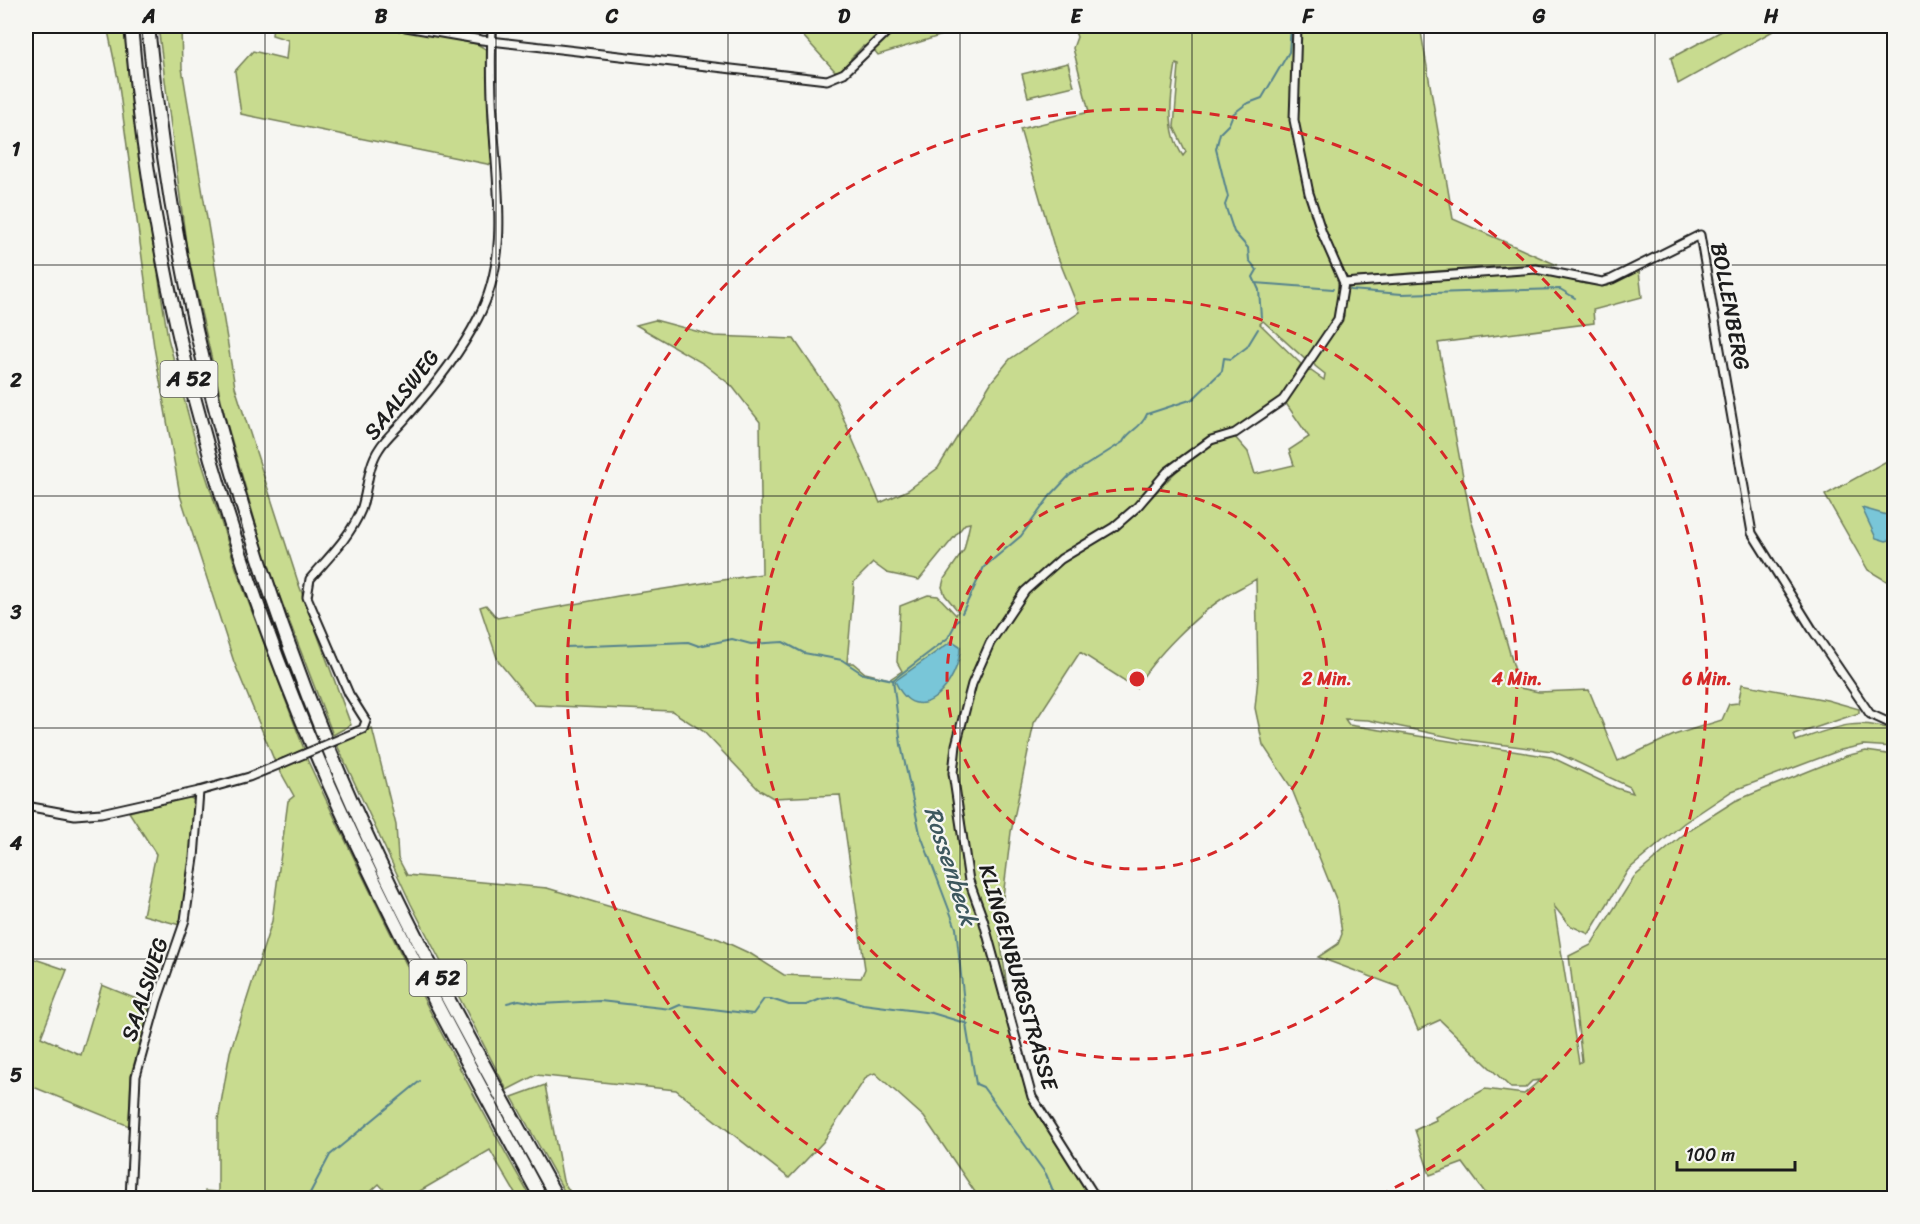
<svg xmlns="http://www.w3.org/2000/svg" width="1920" height="1224" font-family="Sriracha,sans-serif">
<style>
.green{fill:#c8db8f;stroke:#727c56;stroke-width:1.5;fill-rule:evenodd}
.water{fill:#79c6d8;stroke:#54828d;stroke-width:1.5}
.lines{fill:none;stroke-linecap:round;stroke-linejoin:round}
.stream{stroke:#54828d;stroke-width:2}
.minor-casing{stroke:#1c1c1c;stroke-width:11}
.motorway-casing{stroke:#1c1c1c;stroke-width:16}
.minor{stroke:#f6f6f2;stroke-width:7}
.motorway{stroke:#f6f6f2;stroke-width:12}
.minor-bridge-casing{stroke:#1c1c1c;stroke-width:11;stroke-linecap:butt}
.minor-bridge{stroke:#f6f6f2;stroke-width:7}
.grid{fill:none;stroke:#1c1c1c;stroke-width:1.5;stroke-opacity:0.55}
.ring{fill:none;stroke:#d62828;stroke-width:3;stroke-dasharray:10 8}
.labels{text-anchor:middle;stroke-width:4.5;stroke-linejoin:round;paint-order:stroke}
.shield{fill:#f6f6f2;stroke:#5d5d5c;stroke-width:1.5}
.shield-label{font-size:21px;font-weight:bold;fill:#1c1c1c}
.street-label{font-size:22px;fill:#1c1c1c;stroke:#f6f6f2}
.water-label{font-size:24px;font-style:italic;fill:#3d585e;stroke:#f6f6f2}
.centre{fill:#d62828;stroke:#f6f6f2;stroke-width:3}
.ring-label{font-size:18px;text-anchor:middle;font-weight:bold;fill:#d62828;stroke:#f6f6f2;stroke-width:4.5;stroke-linejoin:round;paint-order:stroke}
.neatline{fill:none;stroke:#1c1c1c;stroke-width:2}
.grid-label{font-size:20px;text-anchor:middle;font-weight:bold;fill:#1c1c1c}
</style>
<rect width="100%" height="100%" fill="#f6f6f2"/>
<filter id="ink" filterUnits="userSpaceOnUse"><feTurbulence type="fractalNoise" baseFrequency=".0167" numOctaves="2"/><feDisplacementMap in="SourceGraphic" scale="12" xChannelSelector="R" yChannelSelector="G"/><feConvolveMatrix kernelMatrix="1 2 1 2 8 2 1 2 1" color-interpolation-filters="sRGB"/></filter>
<g filter="url(#ink)">
<g class="green">
<path d="M107,26H124L132,107L168,338L197,448L239,577L304,749L275,762L234,662L180,495L154,347L118,79Z"/>
<path d="M158,26H181L182,68L235,387L299,585L351,725L333,735L268,566L225,417L187,251Z"/>
<path d="M273,26H386L477,44L489,51L488,116L492,165L241,114L235,71L253,51L286,59L288,40L272,35Z"/>
<path d="M794,26H888L868,47L863,46L851,58V63L841,71H835Z"/>
<path d="M896,26H944L946,34L878,55L874,50Z"/>
<path d="M1073,26H1420L1453,219L1557,265H1516L1338,279L1337,314L1306,360L1263,321L1260,324L1301,364L1281,397L1258,416L1165,471L1136,505L1140,509C1171,479 1189,449 1234,436L1248,452L1255,474L1294,465L1289,450L1309,437L1285,402L1304,372L1311,371L1324,380L1325,374L1315,366L1313,361L1344,316L1345,293L1351,287L1517,273L1549,274L1585,284L1607,286L1639,271L1642,297L1593,310L1594,323L1438,343L1471,519L1520,688L1539,692L1589,690L1618,761L1674,735L1722,720L1729,704L1738,703L1742,684L1827,700L1859,709V713L1794,735L1796,741C1834,728 1854,717 1894,730V747L1863,745L1841,750L1732,791L1684,823L1628,870L1589,934L1569,925L1554,906L1579,1063L1582,1061L1569,956L1591,945L1634,877L1689,830L1735,801L1846,756L1866,751L1894,755V1198H1489L1463,1163L1430,1175L1415,1130L1436,1120L1435,1117L1485,1089L1524,1094L1540,1080L1532,1081L1525,1088H1511L1440,1020L1418,1030L1399,987L1318,957L1338,944L1342,934L1338,904L1291,787L1263,745L1255,708L1258,678L1256,579C1247,585 1237,589 1228,595C1198,613 1153,658 1136,688L1080,652L1034,723L1011,832L999,930L1007,987L1004,986L972,880L964,816L958,819L965,882L979,920L1028,1097L1092,1198H979L924,1117L875,1073L867,1076L823,1142L789,1178L676,1090L536,1075L507,1090L411,904L337,745L372,728L396,825L398,858L407,875L547,888L719,939L751,954L784,975L861,978L865,969L840,795L773,798L758,789L703,731L672,711L534,705L498,661L480,607L486,605L497,618L618,596L762,574L760,422L732,386L704,364L636,325L655,320L714,336L794,339L836,401L880,503L908,490L938,468L992,381L1010,359L1080,312L1055,250L1020,129L1089,112L1073,48L1077,37ZM1299,50L1296,101L1291,102L1292,54ZM1176,64L1179,65L1174,127L1186,152L1183,156C1165,130 1171,94 1176,64ZM970,523L964,550L944,579L942,587L945,595L958,611L956,615L938,596L928,595L900,606L897,662L902,671L890,679L865,673L853,663H847L854,582L873,563L887,573L919,580L965,524ZM1345,719L1368,720L1459,739L1553,751L1630,787L1633,793L1616,788L1551,757L1349,725Z"/>
<path d="M1731,26H1782L1678,84L1671,58Z"/>
<path d="M1068,63L1074,86L1028,97L1022,74Z"/>
<path d="M1892,458L1894,464L1893,585L1868,570L1825,495Z"/>
<path d="M306,757C376,907 449,1055 531,1198H518L490,1150L408,1198H392L379,1184L364,1198H205V1191L218,1192V1120L230,1052L272,921L288,801L294,796L279,769Z"/>
<path d="M189,797L194,800L190,854L180,925L143,915L156,854L129,812Z"/>
<path d="M29,957L67,970L41,1037L81,1055L102,985L144,1002L149,1010L131,1075L129,1126L26,1084V967Z"/>
<path d="M545,1085L563,1181L574,1198H568L512,1097Z"/>
</g>
<g class="water">
<path d="M1862,508L1894,517V539L1886,541L1876,538Z"/>
<path d="M952,641L960,646C961,681 918,734 895,681Z"/>
</g>
<g class="lines">
<g class="stream">
<path d="M1255,283L1333,289"/>
<path d="M1350,290L1402,294L1560,289L1575,298"/>
<path d="M1261,317L1259,290L1253,277L1257,270L1249,260L1248,248L1234,232L1225,205L1228,197L1216,149L1220,133L1229,124L1233,114L1246,104L1262,98L1289,52L1291,26"/>
<path d="M962,613L984,567L1021,536L1050,496L1069,476L1123,442C1129,430 1141,429 1147,414L1193,399L1222,371L1224,358L1231,359L1247,347L1258,329"/>
<path d="M958,619L948,638L893,680L901,745L920,833L956,928L967,1031L976,1084L983,1087L1046,1174L1056,1198"/>
<path d="M566,647L688,642L699,646L732,639L751,644L783,642L804,653L842,660L863,674L893,680"/>
<path d="M507,1003L519,1000L540,1004L600,1001L671,1009L680,1005L753,1014L764,999H771L789,1005H806L821,999L838,997L863,1004L932,1013L968,1024"/>
<path d="M301,1198L310,1193L330,1155L420,1081"/>
</g>
<g class="minor-casing">
<g id="minor">
<path d="M400,26L482,40L827,80L844,73L893,26"/>
<path d="M1344,283L1536,269L1602,282L1612,279L1700,235L1752,533L1812,629L1870,714L1894,725"/>
<path d="M356,732L363,729L366,721L349,694L307,597L310,579C328,558 350,537 361,510C368,490 367,467 379,449C386,437 397,429 406,418C433,388 460,354 478,318C511,255 496,185 493,117C491,86 491,56 492,26"/>
<path d="M26,806L75,815L101,813L199,791L249,777L283,763"/>
<path d="M130,1198L136,1076L157,1001L185,920L194,858L199,791"/>
<path d="M1096,1198L1032,1097L983,919L969,881L953,773L956,745L972,684L990,643L1025,591L1061,559L1114,527L1137,507L1167,472L1211,440L1235,433L1283,400L1338,319L1344,283L1322,233L1309,193L1294,120L1297,26"/>
</g>
</g>
<g class="motorway-casing">
<g id="motorway">
<path d="M131,26C151,278 219,528 319,761C384,911 463,1055 541,1198"/>
<path d="M148,26C172,279 233,514 329,749C393,904 476,1052 557,1198"/>
</g>
</g>
<use href="#minor" class="minor"/>
<use href="#motorway" class="motorway"/>
<g class="minor-bridge-casing">
<path id="minor-bridge" d="M283,763L356,732"/>
</g>
<use href="#minor-bridge" class="minor-bridge"/>
</g>
</g>
<path class="grid" d="M265,26V1198M496,26V1198M728,26V1198M960,26V1198M1192,26V1198M1424,26V1198M1655,26V1198M26,265H1894M26,496H1894M26,728H1894M26,959H1894"/>
<g class="ring">
<circle cx="1137" cy="679" r="190"/>
<circle cx="1137" cy="679" r="380"/>
<path d="M901 1198A570 570 0 1 1 1373 1198"/>
</g>
<g class="labels">
<g class="shield">
<rect x="160.5" y="361" width="57" height="36" rx="4.5"/>
<rect x="409.5" y="960" width="57" height="36" rx="4.5"/>
</g>
<g class="shield-label">
<text x="189" y="386">A 52</text>
<text x="438" y="985">A 52</text>
</g>
<g class="street-label">
<text transform="translate(1731 306) rotate(79)" y="8">BOLLENBERG</text>
<text transform="translate(401 394) rotate(-52)" y="8">SAALSWEG</text>
<text transform="translate(1019 977) rotate(74)" y="8">KLINGENBURGSTRASSE</text>
<text transform="translate(144 989) rotate(-72)" y="8">SAALSWEG</text>
</g>
<g class="water-label">
<text transform="translate(951 866) rotate(72)" y="8">Rossenbeck</text>
</g>
</g>
<circle cx="1137" cy="679" r="9" class="centre"/>
<g class="ring-label">
<text x="1327" y="685">2 Min.</text>
<text x="1517" y="685">4 Min.</text>
<text x="1707" y="685">6 Min.</text>
</g>
<rect width="1920" height="1224" fill="none" stroke="#f6f6f2" stroke-width="66"/>
<path d="M1677 1161v9h118v-9" fill="none" stroke="#1c1c1c" stroke-width="3"/>
<text x="1686" y="1161" font-size="18" fill="#1c1c1c" stroke="#f6f6f2" stroke-width="4.5" paint-order="stroke">100 m</text>
<rect x="33" y="33" width="1854" height="1158" class="neatline"/>
<g class="grid-label">
<text x="149" y="23">A</text>
<text x="381" y="23">B</text>
<text x="612" y="23">C</text>
<text x="844" y="23">D</text>
<text x="1076" y="23">E</text>
<text x="1308" y="23">F</text>
<text x="1539" y="23">G</text>
<text x="1771" y="23">H</text>
<text x="16" y="156">1</text>
<text x="16" y="387">2</text>
<text x="16" y="619">3</text>
<text x="16" y="850">4</text>
<text x="16" y="1082">5</text>
</g>
</svg>
